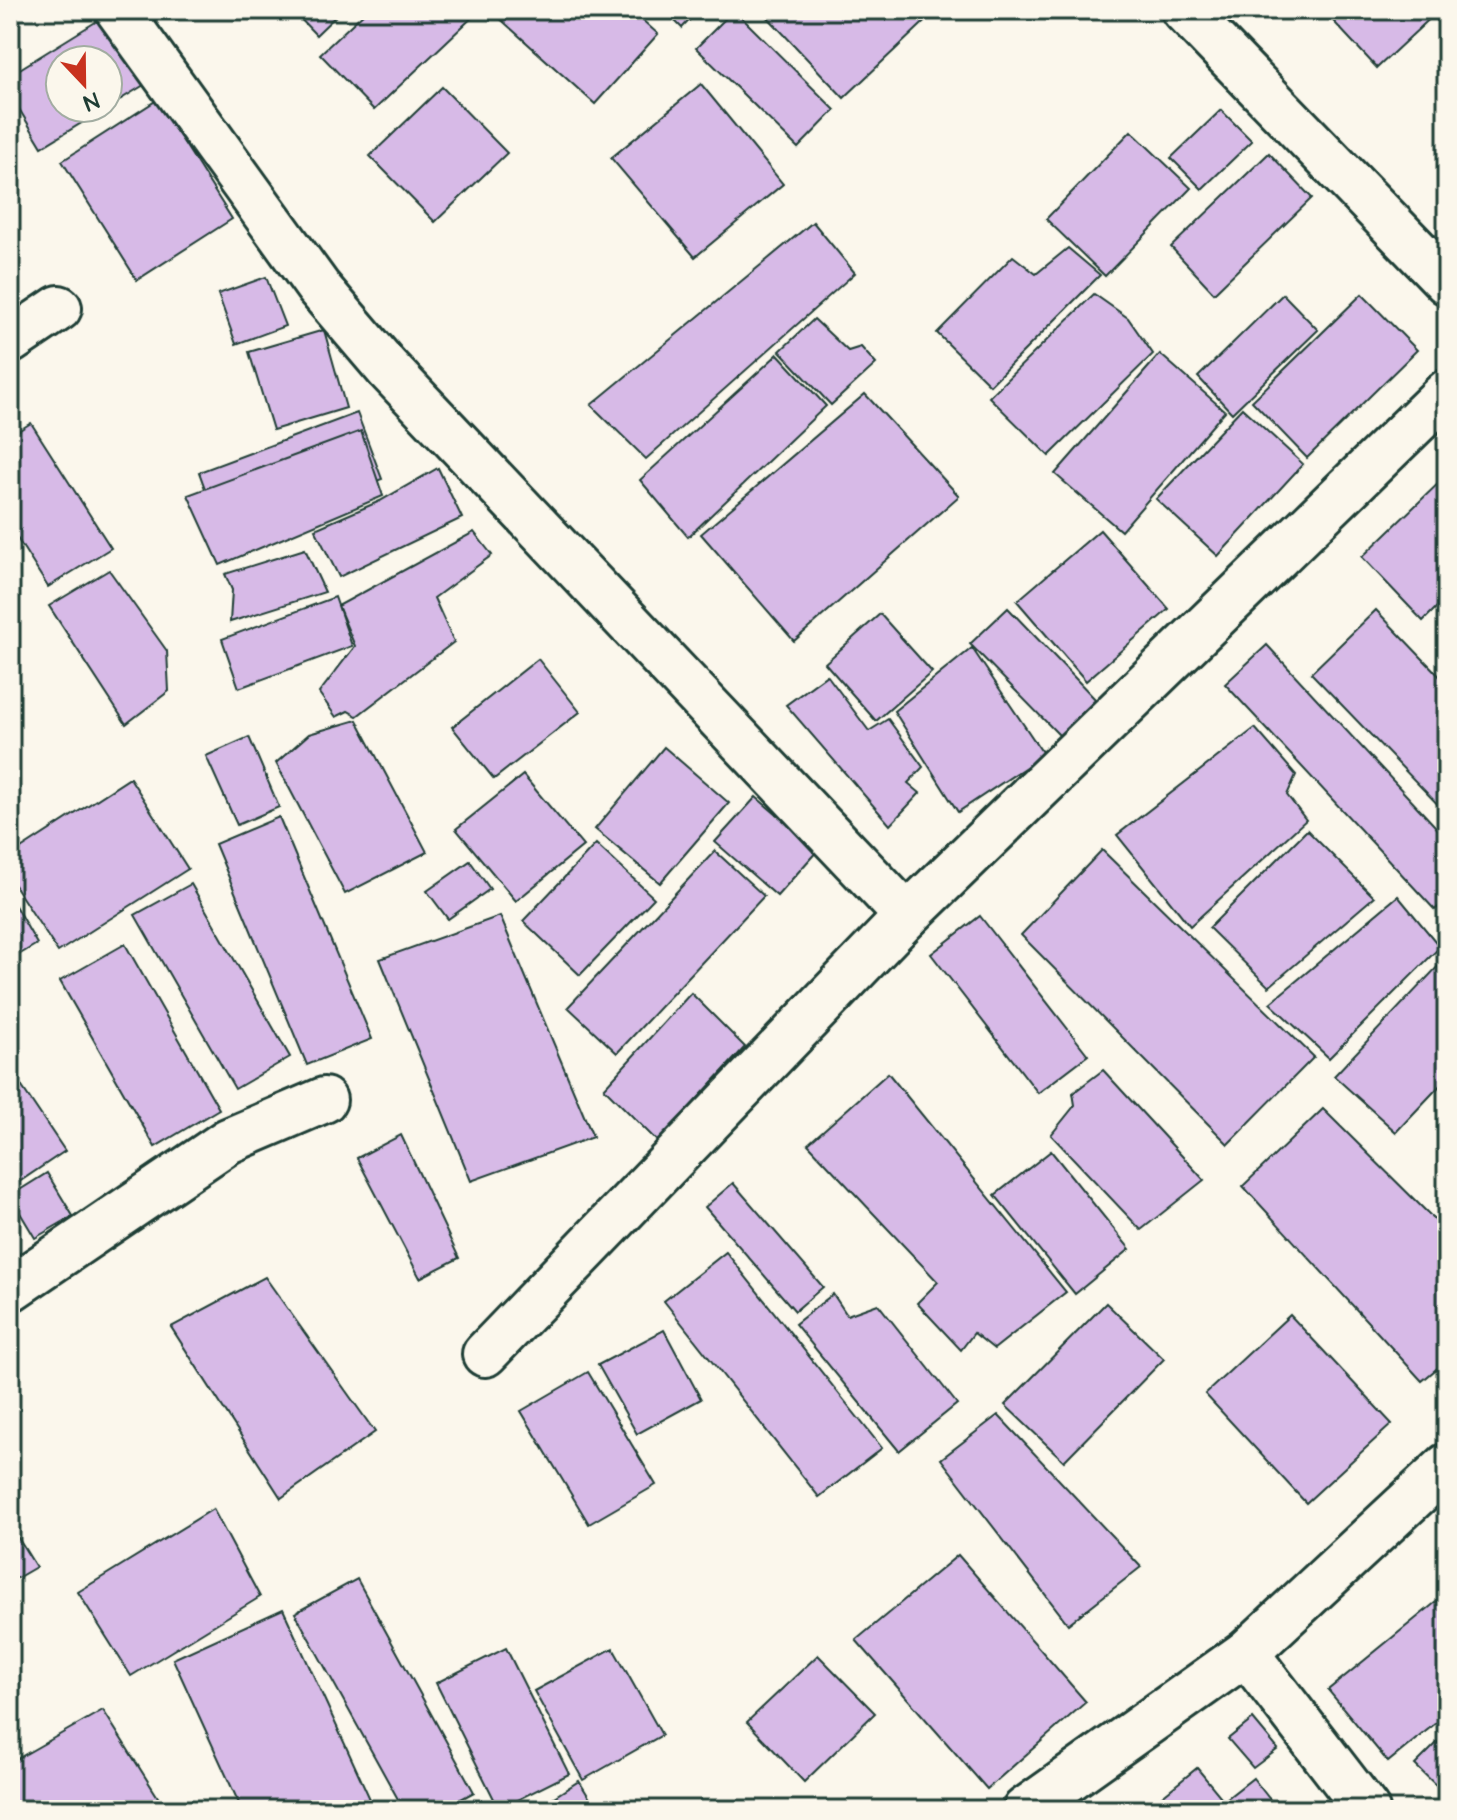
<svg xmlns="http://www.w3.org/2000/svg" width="1457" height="1820" font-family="'Architects Daughter',sans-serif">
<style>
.building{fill:#d7bae7;stroke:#1f3d34;stroke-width:2}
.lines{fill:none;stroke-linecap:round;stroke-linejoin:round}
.minor-casing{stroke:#1f3d34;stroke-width:50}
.minor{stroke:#fbf7ec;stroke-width:44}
</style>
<rect width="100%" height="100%" fill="#fbf7ec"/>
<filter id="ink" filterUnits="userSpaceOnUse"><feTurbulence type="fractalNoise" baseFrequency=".0125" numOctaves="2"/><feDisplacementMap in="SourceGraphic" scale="16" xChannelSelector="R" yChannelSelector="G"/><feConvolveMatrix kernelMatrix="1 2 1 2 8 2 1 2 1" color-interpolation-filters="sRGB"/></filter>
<g filter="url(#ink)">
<g class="building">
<path d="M292,10H342L316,35Z"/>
<path d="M367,10H480L374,110L320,54Z"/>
<path d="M502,10H631L658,34L595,104L497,16Z"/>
<path d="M664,10H699L682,28Z"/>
<path d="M734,10L835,110L798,148L696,48Z"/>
<path d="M761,10H937L844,98Z"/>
<path d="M1323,10H1439L1377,68Z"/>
<path d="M102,18L144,85L108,107V60H60V108H106L42,147L10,94V75Z"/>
<path d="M701,84L783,184L695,257L611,158Z"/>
<path d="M442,87L507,153L435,222L370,156Z"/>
<path d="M157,100L232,219L137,280L62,161Z"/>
<path d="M1221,110L1252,141L1202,189L1171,158Z"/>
<path d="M1131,131L1191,188L1105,276L1046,219Z"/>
<path d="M1269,153L1312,198L1214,293L1171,247Z"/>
<path d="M813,222L855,273L646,459L591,405Z"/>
<path d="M1068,248L1100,275L990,385L937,333L1013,256L1036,274Z"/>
<path d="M266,277L285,326L236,344L218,294Z"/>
<path d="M1094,294L1128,318L1153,354L1049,456L989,397Z"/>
<path d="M1283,294L1318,330L1232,413L1198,377Z"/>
<path d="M1362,294L1417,350L1307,458L1252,401Z"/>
<path d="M814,319L848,351L861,347L876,364L831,405L780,351Z"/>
<path d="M324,330L346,408L273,430L249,352Z"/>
<path d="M778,354L826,406L688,537L640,480Z"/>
<path d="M1160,354L1225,411L1121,531L1055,474Z"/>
<path d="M865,394L959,496L794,641L701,534Z"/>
<path d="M1242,408L1303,464L1218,556L1156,499Z"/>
<path d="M357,413L382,479L223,538L199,472Z"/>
<path d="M31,423L111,548L48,587L10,527V436Z"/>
<path d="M361,431L383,496L220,565L188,495Z"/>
<path d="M438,468L462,518L339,577L315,529L380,501Z"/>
<path d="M1447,475V597L1423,621L1362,557Z"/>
<path d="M1100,530L1169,609L1086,681L1017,601Z"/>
<path d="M474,532L492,555L434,598L454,642L357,716L348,711L336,717L319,693L355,646L338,606Z"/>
<path d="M305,549L325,592L230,622L232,590L225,574Z"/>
<path d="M109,570L167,651L169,691L126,724L49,606Z"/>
<path d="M335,597L352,646L239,688L222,639Z"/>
<path d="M1008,608L1097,701L1060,736L970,644Z"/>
<path d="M1376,610L1447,684V814L1311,673Z"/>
<path d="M880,614L932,672L876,721L825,663Z"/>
<path d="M1267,645L1447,839V899L1435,910L1225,684Z"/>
<path d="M972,648L1044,755L958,812L894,711Z"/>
<path d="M538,659L580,712L494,779L452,727Z"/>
<path d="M827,675L869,731L888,719L923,767L908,783L920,793L890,825L786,705Z"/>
<path d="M357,720L427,852L345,894L276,763L309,734Z"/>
<path d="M1255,728L1296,775L1287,795L1306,820L1190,926L1117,835Z"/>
<path d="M249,737L279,807L237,825L206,756Z"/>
<path d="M664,747L729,803L660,883L595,829Z"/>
<path d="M523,775L583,846L516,901L456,829Z"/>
<path d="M130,778L188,869L58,952L10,879V856Z"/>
<path d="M756,797L818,850L777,896L715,842Z"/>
<path d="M279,817L372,1039L307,1065L215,844Z"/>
<path d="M1307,830L1374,897L1269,987L1209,928Z"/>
<path d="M596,844L654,898L580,975L523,921Z"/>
<path d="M1102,850L1314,1057L1228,1144L1021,935Z"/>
<path d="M715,851L764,896L617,1053L568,1007Z"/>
<path d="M470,861L490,889L448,919L427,891Z"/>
<path d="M191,884L290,1057L235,1089L135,915Z"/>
<path d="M1398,896L1440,947L1329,1058L1270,1003Z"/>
<path d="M10,897L37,944L10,960Z"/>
<path d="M500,916L593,1137L471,1181L380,959Z"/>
<path d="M980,916L1088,1055L1038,1093L931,954Z"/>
<path d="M125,944L219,1109L155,1147L60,981Z"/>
<path d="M1442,962L1447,966V1078L1396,1132L1334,1076Z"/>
<path d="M691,993L745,1047L658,1142L604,1088Z"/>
<path d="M10,1069L65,1151L10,1188Z"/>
<path d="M1103,1070L1204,1180L1141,1230L1051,1135L1075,1105L1073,1093Z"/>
<path d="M888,1073L1066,1292L994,1349L974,1333L961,1350L917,1303L938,1282L808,1144Z"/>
<path d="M1323,1109L1447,1232V1360L1422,1381L1243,1186Z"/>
<path d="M401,1135L459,1258L420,1278L357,1158Z"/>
<path d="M1051,1151L1130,1249L1075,1294L995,1195Z"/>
<path d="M47,1173L73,1216L35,1238L10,1196Z"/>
<path d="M733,1183L823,1287L795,1311L705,1207Z"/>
<path d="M726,1252L882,1448L819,1497L664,1301Z"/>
<path d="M265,1277L375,1432L281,1498L171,1327Z"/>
<path d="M833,1294L847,1315L878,1304L957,1404L899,1451L795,1324Z"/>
<path d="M1106,1303L1164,1359L1064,1461L1005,1405Z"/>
<path d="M1290,1315L1392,1424L1306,1503L1205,1394Z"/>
<path d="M664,1330L701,1399L637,1434L598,1365Z"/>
<path d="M588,1372L656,1485L589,1524L521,1411Z"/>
<path d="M998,1415L1141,1567L1068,1624L941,1459Z"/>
<path d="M213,1509L260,1597L131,1676L78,1592Z"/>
<path d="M10,1525L36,1567L10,1582Z"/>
<path d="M958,1555L1086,1702L987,1789L856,1640Z"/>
<path d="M357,1579L474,1792L441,1810H404L295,1613Z"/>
<path d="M1447,1593V1714L1388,1762L1328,1690Z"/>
<path d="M283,1609L375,1810H242L173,1659Z"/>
<path d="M506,1648L569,1774L499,1809L436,1683Z"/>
<path d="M613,1648L662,1735L583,1780L534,1691Z"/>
<path d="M818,1655L875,1713L804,1782L747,1722Z"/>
<path d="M103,1710L166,1810H10V1763Z"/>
<path d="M1253,1719L1278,1749L1253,1768L1228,1739Z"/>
<path d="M1447,1733V1796L1415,1765Z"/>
<path d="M1197,1768L1221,1797L1204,1810H1145Z"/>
<path d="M1253,1778L1278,1810H1212Z"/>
<path d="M579,1781L597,1810H562L554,1797Z"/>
</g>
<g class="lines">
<g class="minor-casing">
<g id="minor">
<path d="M118,10L318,287L387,368L907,916"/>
<path d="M1184,10L1447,282"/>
<path d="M10,341L59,308"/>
<path d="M10,1289L228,1141L324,1100"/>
<path d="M485,1354L907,916L1447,392"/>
<path d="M1246,1653L1367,1810"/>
<path d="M1025,1810L1246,1653L1447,1466"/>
</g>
</g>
<use href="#minor" class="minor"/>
</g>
</g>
<rect width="1457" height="1820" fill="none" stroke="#fbf7ec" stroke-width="40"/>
<rect x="20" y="20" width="1417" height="1780" fill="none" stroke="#1f3d34" stroke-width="3" filter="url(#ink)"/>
<g transform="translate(84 84) rotate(158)"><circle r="38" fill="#fbf7ec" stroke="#a3ada2" stroke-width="2"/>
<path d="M0-6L14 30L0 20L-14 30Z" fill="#c8321e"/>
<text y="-12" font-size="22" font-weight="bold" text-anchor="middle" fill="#1f3d34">N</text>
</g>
</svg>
